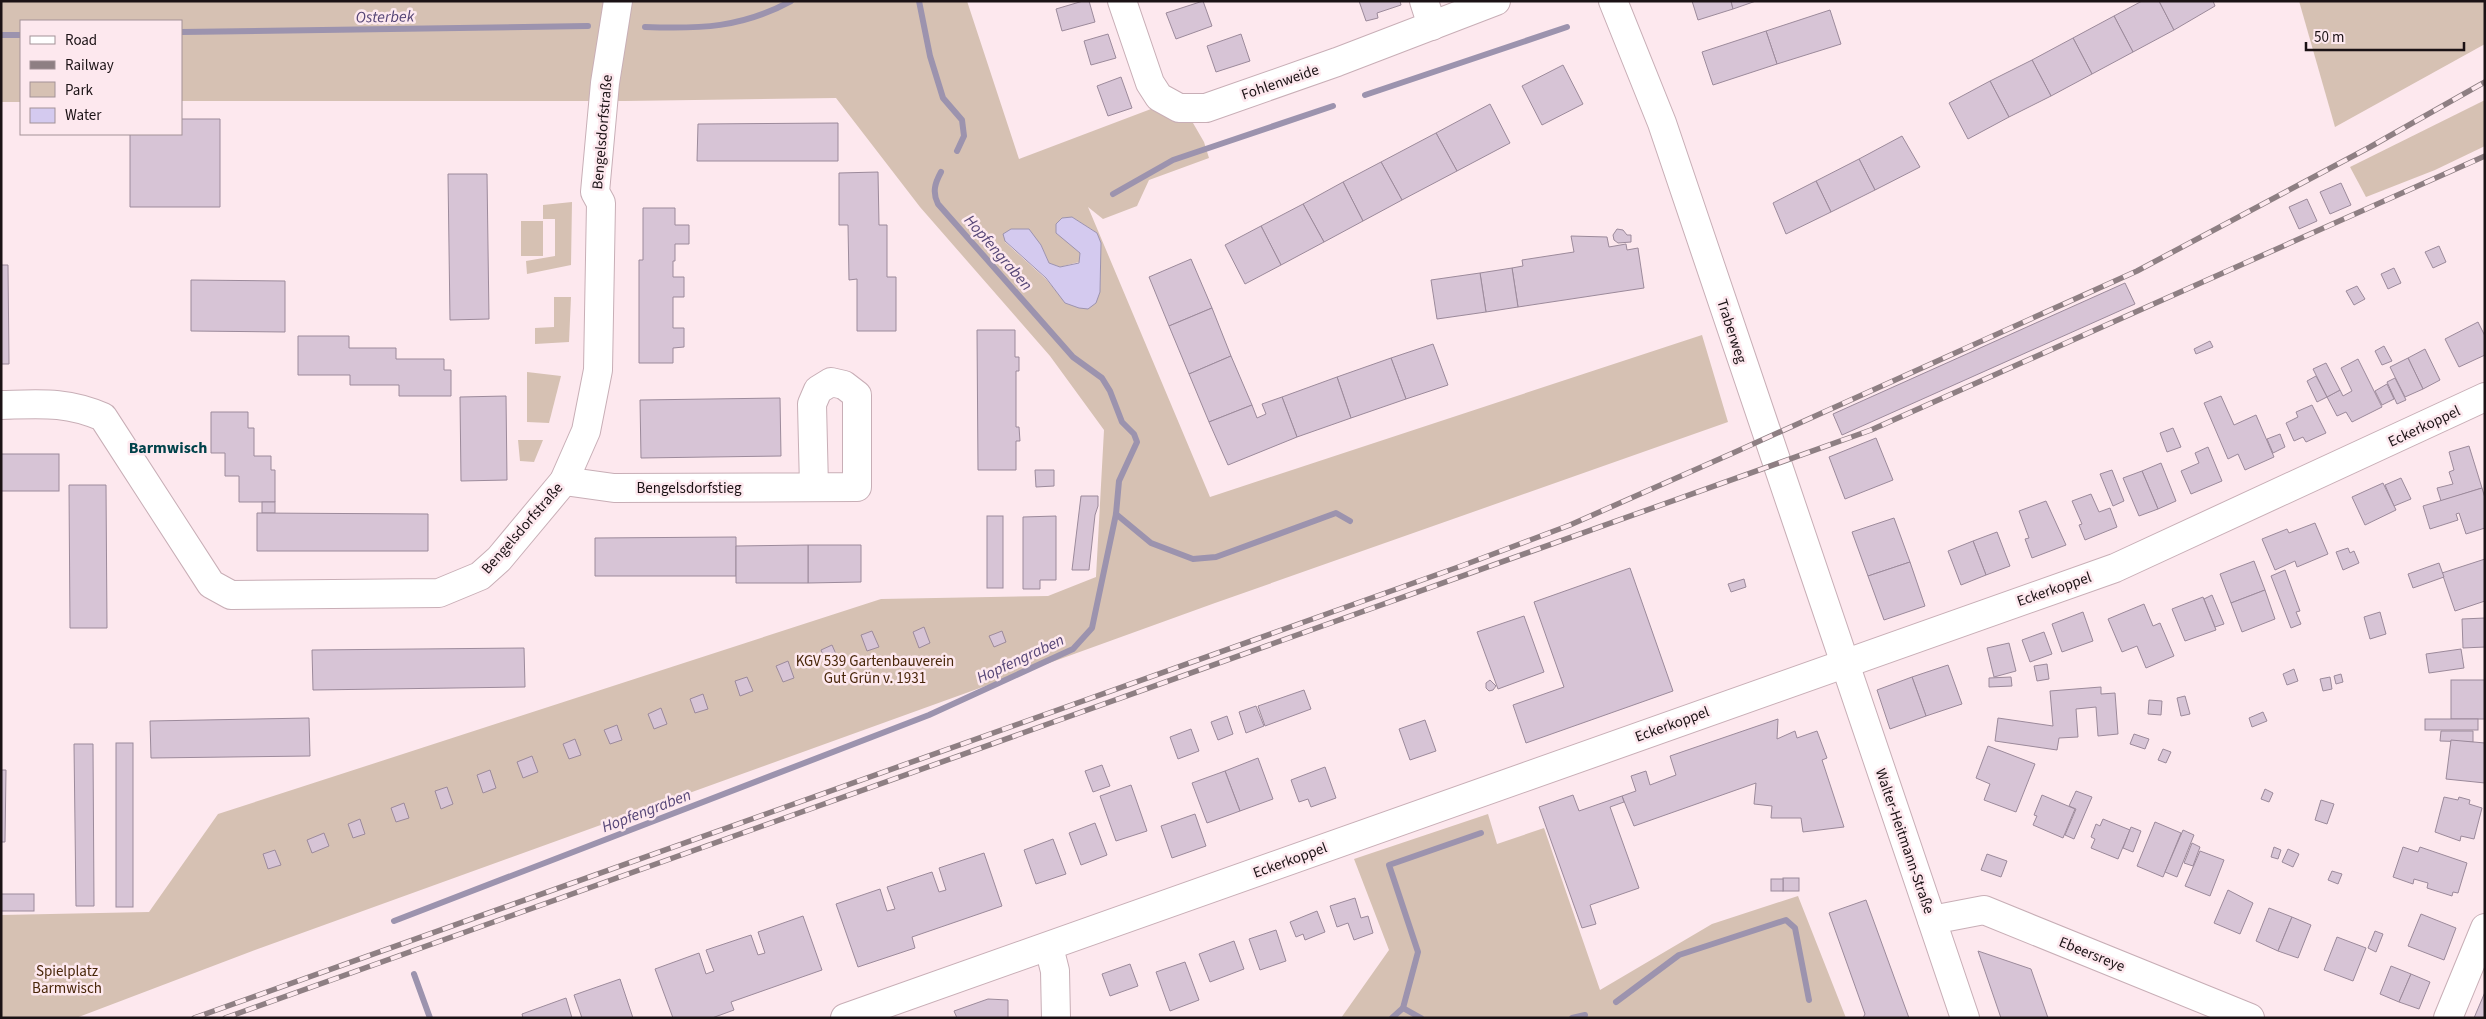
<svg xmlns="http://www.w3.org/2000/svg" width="2486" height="1019" font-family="'Source Sans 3',sans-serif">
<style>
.green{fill:#d6c1b3;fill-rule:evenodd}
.water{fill:#d4caef;stroke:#9c93ae}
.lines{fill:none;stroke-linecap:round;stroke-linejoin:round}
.stream{stroke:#9c93ae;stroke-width:6}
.building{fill:#d7c4d6;stroke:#9c8a9b}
.minor-casing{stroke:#c8aeb6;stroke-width:30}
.minor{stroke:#fff;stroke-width:28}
.rail-casing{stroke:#8e7f83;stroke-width:5.5}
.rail{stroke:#fde8ee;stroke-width:4;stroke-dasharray:11;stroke-linecap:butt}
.labels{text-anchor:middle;stroke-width:5;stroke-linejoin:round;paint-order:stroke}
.street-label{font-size:15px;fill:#1b1215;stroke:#fde8ee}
.park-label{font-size:15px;fill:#482609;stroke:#fde8ee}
.water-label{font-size:16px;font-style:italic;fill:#554576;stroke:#fde8ee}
.neighbourhood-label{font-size:16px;font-weight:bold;fill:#00424a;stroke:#fde8ee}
</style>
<rect width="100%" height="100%" fill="#fde8ee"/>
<g class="green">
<path d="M1,1H967L1019,159L1151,109L1193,123L1204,142L1209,158L1149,180L1137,206L1103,219L1088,207L1210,497L1702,335L1728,422L1215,603L255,950L76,1018H1V915L149,912L218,814L881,599L1048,596L1096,577L1104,430L1050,356L920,207L836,98L625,101H181V21H21V102H1ZM1072,217L1097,233L1101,243L1100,292L1066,303L1046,279L1005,242L1041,245L1049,263L1060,267L1079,262L1080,253L1072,245Z"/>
<path d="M2299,1H2485V44L2335,127Z"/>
<path d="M2485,100V146L2435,170L2366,197L2350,167Z"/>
<path d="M572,202L571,265L527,274L526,261L555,256V219H543V205Z"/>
<rect x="521" y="221" width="22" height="35"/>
<path d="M554,297H571L569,342L535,344V328L554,327Z"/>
<path d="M527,372L561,376L549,423L527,422Z"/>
<path d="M518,440H543L534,462L520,461Z"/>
<path d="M1488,814L1497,844L1544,828L1600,990L1712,924L1798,896L1846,1018H1341L1389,950L1354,859Z"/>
</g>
<path class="water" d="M1072,217L1097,233L1101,243L1100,292L1096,303L1088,309L1079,308L1065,303L1046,278L1005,241L1003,234L1011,229H1029L1041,245L1049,263L1060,267L1079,263L1080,253L1056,233V224L1062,218Z"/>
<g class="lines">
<g class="stream">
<path d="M919,1L930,56L943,98L962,120L964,136L957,151"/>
<path d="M645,27C700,29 742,28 791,1"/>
<path d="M181,32L588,26"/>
<path d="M1,35H21"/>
<path d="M1365,95L1567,27"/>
<path d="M1113,194L1173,160L1333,106"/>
<path d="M1116,514L1151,543L1193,559L1216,557L1336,513L1350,521"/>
<path d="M394,921L929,715L1073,649L1092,628L1116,514L1119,481L1137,442L1134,434L1122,422L1110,391L1102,378L1073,357L938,204C932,192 935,183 941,172"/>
<path d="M414,974L430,1018"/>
<path d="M1616,1002L1679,955L1786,920L1795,928L1809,1000"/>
<path d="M1403,1008L1421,1018"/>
<path d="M1392,1018L1403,1008L1418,952L1389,865L1481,833"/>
<path d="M1572,1018L1585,1015"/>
</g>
</g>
<g class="building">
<path d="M1083,1H1089L1095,22L1062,31L1056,9Z"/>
<path d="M1203,1L1212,26L1176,39L1166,13Z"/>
<path d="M1359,1H1400L1401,5L1377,13L1378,18L1366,21Z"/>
<path d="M1692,1H1731L1733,9L1698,20Z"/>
<path d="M1731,1H1756L1733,9Z"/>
<path d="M2142,1H2159L2174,30L2133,52L2114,16Z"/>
<path d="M2159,1H2213L2215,6L2174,30Z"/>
<path d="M1830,10L1841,44L1777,64L1766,31Z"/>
<path d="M2114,16L2133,52L2092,74L2073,38Z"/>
<path d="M1766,31L1777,64L1713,85L1702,52Z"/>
<path d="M1108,34L1116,58L1091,65L1084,41Z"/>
<path d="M1241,34L1250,61L1216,72L1207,46Z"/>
<path d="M2073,38L2092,74L2051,96L2032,60Z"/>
<path d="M2032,60L2051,96L2009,117L1990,81Z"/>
<path d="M1563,65L1583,104L1542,125L1522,86Z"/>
<path d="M1121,77L1132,108L1108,116L1097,86Z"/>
<path d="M1990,81L2009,117L1968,139L1949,103Z"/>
<path d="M1490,104L1510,143L1457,171L1436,133Z"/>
<path d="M181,119H220V207H130V134H181Z"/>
<path d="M838,123V161H697L698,124Z"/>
<path d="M1436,133L1457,171L1402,200L1381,162Z"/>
<path d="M1902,136L1920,167L1875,190L1859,159Z"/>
<path d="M1859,159L1875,190L1831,212L1816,181Z"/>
<path d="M1381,162L1402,200L1363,221L1343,182Z"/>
<path d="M878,172L879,225H887V277H896V331H857V279L849,280L848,225H839V173Z"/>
<path d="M448,174H487L489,319L450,320Z"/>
<path d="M1816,181L1831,212L1786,234L1773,203Z"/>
<path d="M1343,182L1363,221L1324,242L1303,204Z"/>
<path d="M2341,183L2351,205L2330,214L2320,192Z"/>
<path d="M2307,199L2317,221L2299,229L2289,207Z"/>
<path d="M1303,204L1324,242L1281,265L1261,226Z"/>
<path d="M643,208H675V225H689V244H675V261H673V277H684V297H673V328H684V347L673,348V363H639V260H643Z"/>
<path d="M1261,226L1281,265L1245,284L1225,245Z"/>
<path d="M1617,229L1623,230L1627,235H1631V242L1618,243L1614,240L1613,235Z"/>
<path d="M1571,236L1607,237L1609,247L1626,244L1627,250L1638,248L1644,288L1518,307L1512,268L1523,266L1522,260L1574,252Z"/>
<path d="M2439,246L2446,262L2433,268L2425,252Z"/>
<path d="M1191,259L1212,308L1169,326L1149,277Z"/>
<path d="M1,265H8L9,364H1Z"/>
<path d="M1512,268L1518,307L1486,312L1480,273Z"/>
<path d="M2394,268L2401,283L2388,289L2381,274Z"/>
<path d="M1480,273L1486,312L1437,319L1431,280Z"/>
<path d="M191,280L285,281V332L191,331Z"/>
<path d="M2125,283L2135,304L1842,435L1833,414Z"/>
<path d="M2357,286L2365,299L2354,305L2346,291Z"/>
<path d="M1212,308L1231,356L1189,374L1169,326Z"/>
<path d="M2478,322L2485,336V355L2459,367L2445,339Z"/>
<path d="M977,330H1015V357H1019V371H1016V427H1019L1020,441H1016V470H978Z"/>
<path d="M298,336H349V348H396V359H444V370H451V396H399V385H350V375H298Z"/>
<path d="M2210,341L2213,347L2196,354L2194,349Z"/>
<path d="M1433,344L1448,385L1406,399L1391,358Z"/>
<path d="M2384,346L2392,361L2382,365L2375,351Z"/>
<path d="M2425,349L2440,380L2423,389L2408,358Z"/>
<path d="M1231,356L1252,405L1209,422L1189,374Z"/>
<path d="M1391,358L1406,399L1351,418L1337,377Z"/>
<path d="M2408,358L2423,389L2405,397L2390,367Z"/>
<path d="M2358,359L2382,407L2352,422L2346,412L2337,416L2327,397L2340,390L2343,396L2352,391L2341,368Z"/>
<path d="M2326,363L2340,390L2327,397L2313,369Z"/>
<path d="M2316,376L2327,397L2317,402L2307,381Z"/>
<path d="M1337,377L1351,418L1297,437L1282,397Z"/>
<path d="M2395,378L2406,400L2397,404L2387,382Z"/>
<path d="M2387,384L2394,399L2382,405L2375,391Z"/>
<path d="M506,396L507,480L461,481L460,397Z"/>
<path d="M2221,396L2234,425L2256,415L2274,457L2245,470L2238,454L2228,459L2204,403Z"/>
<path d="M1282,397L1297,437L1228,465L1209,422L1252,405L1257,418L1266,414L1262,404Z"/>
<path d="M780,398L781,456L641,458L640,400Z"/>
<path d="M2312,405L2326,433L2306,442L2303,437L2294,441L2286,423L2298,417L2296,412Z"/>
<path d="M211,412H248V428H254V456H271V470H275V502H239V476H225V453H211Z"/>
<path d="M2173,428L2181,447L2167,452L2160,433Z"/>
<path d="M2280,434L2285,447L2273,453L2267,439Z"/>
<path d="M1876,438L1893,480L1845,499L1829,457Z"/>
<path d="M2469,446L2482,488L2441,501L2437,488L2453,484L2449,472L2454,470L2449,452Z"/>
<path d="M2208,447L2222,481L2191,494L2181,471L2199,463L2195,453Z"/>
<rect x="1" y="454" width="58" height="37"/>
<path d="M2161,463L2176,501L2158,509L2142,471Z"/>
<path d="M1035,470H1054V486L1036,487Z"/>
<path d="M2112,470L2124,501L2113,506L2100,474Z"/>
<path d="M2142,471L2158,509L2139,516L2123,478Z"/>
<path d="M2401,478L2411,499L2394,506L2385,485Z"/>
<path d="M2383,483L2396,510L2365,525L2352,497Z"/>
<path d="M69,485H106L107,628H70Z"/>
<path d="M2482,488L2485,498V528L2466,534L2459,513L2456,514L2458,520L2430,529L2423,506Z"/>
<path d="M2091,494L2099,512L2110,508L2117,527L2085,540L2079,525L2082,524L2072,501Z"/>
<path d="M1081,496H1098V506L1095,515L1089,570H1072Z"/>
<path d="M2046,501L2066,545L2032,558L2025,539L2029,538L2019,511Z"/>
<rect x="262" y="502" width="13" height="11"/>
<path d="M257,513L428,514V551H257Z"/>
<rect x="987" y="516" width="16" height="72"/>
<path d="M1056,516V580H1040V589H1023V517Z"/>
<path d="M1894,518L1910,562L1868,576L1852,532Z"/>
<path d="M2315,523L2328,554L2297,567L2295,561L2275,570L2262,539L2287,529L2289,533Z"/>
<path d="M1997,532L2010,566L1986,575L1973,541Z"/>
<path d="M736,537V576H595V538Z"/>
<path d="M1973,541L1986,575L1961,585L1948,551Z"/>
<path d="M808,545H861V582L808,583Z"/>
<path d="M808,545V583H736V546Z"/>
<path d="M2348,548L2350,553L2354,551L2359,563L2343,570L2336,552Z"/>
<path d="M2485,559V601L2455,611L2442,573Z"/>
<path d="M2254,561L2265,590L2231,603L2220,574Z"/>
<path d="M1910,562L1925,606L1884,620L1868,576Z"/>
<path d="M2439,563L2444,577L2413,588L2408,574Z"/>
<path d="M1630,568L1673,691L1526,743L1513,705L1564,687L1534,602Z"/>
<path d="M2285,570L2300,611L2296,612L2301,624L2291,628L2271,576Z"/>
<path d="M1744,579L1746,587L1731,592L1728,584Z"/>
<path d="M2265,590L2275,619L2242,632L2231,603Z"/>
<path d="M2212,595L2224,624L2215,627L2204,599Z"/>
<path d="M2203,597L2216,630L2185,641L2172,609Z"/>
<path d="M2144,604L2153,626L2160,623L2174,656L2146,668L2137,646L2122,652L2108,619Z"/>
<path d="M2083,612L2093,641L2062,652L2052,624Z"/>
<path d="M2380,612L2386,634L2370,639L2364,617Z"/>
<path d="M1524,616L1544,672L1498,689L1477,632Z"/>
<path d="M2485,618V647L2463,648L2462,619Z"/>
<path d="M924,627L930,643L919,648L913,632Z"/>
<path d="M872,631L879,647L867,651L861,635Z"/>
<path d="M1002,631L1006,642L994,647L989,636Z"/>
<path d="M2044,632L2052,654L2030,662L2022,640Z"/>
<path d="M2009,643L2016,671L1994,677L1987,648Z"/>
<path d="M832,645L839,661L827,666L821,650Z"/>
<path d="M524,648L525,687L313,690L312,650Z"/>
<path d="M2461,649L2464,668L2429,673L2426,654Z"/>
<path d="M788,661L794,678L783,682L776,666Z"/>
<path d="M2047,664L2049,679L2037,681L2034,666Z"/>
<path d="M1948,665L1962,704L1926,716L1912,677Z"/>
<path d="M2294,669L2298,681L2287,685L2283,674Z"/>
<path d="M2341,674L2343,682L2336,684L2334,676Z"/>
<path d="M747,677L753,691L740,696L735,681Z"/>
<path d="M1912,677L1926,716L1890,729L1877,690Z"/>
<path d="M2011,677L2012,686L1989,687V678Z"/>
<path d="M2330,677L2332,689L2323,691L2320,679Z"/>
<path d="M1490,680L1496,686L1493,690L1489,691L1486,688V683Z"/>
<rect x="2451" y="680" width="34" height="39"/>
<path d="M2101,687V694L2115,693L2118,734L2098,736L2096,707L2076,709L2078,737L2059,738L2057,750L1995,741L1998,718L2053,726L2050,691Z"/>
<path d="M1304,690L1311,709L1265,726L1258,706Z"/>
<path d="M703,694L708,709L695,713L690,699Z"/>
<path d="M2185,696L2190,714L2181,716L2177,698Z"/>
<path d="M2149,700L2162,701L2161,715L2148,714Z"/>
<path d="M1256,706L1264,726L1246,733L1239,712Z"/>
<path d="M661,708L667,724L654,729L648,714Z"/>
<path d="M2263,712L2267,721L2252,727L2249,718Z"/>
<path d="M1227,716L1233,734L1218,740L1211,722Z"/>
<path d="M309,718L310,756L151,758L150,721Z"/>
<path d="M1778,719L1777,739L1795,731L1797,738L1817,731L1827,758L1822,760L1844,827L1803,832L1801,818H1771L1772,806L1754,804L1756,783L1634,826L1622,796L1636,791L1631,776L1646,771L1650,785L1676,775L1670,756Z"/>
<rect x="2425" y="719" width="53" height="11"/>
<path d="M1425,720L1436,751L1410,760L1399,729Z"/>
<path d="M617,725L622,740L610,744L604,730Z"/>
<path d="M1191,729L1199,751L1178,759L1170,737Z"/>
<path d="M2441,731H2473V742L2440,741Z"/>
<path d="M2134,734L2149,739L2145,749L2130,744Z"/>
<path d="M575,739L581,755L569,759L563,744Z"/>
<path d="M2451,740L2485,743V783L2446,779Z"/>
<rect x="116" y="743" width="17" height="164"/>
<path d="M74,744H93L94,906H76Z"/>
<path d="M1988,746L2035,764L2016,812L1984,800L1990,784L1976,778Z"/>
<path d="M2163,749L2171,752L2166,763L2158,760Z"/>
<path d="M532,756L538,772L523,778L517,762Z"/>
<path d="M1258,758L1273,799L1240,811L1225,771Z"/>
<path d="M1102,765L1110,786L1093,792L1085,771Z"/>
<path d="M1325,767L1336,798L1311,807L1308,799L1299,802L1291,780Z"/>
<path d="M1,770H6L5,842H1Z"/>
<path d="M490,770L496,788L483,793L477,775Z"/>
<path d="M1225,771L1240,811L1207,823L1192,783Z"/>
<path d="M1131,785L1147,831L1116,841L1100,796Z"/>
<path d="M447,787L453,804L441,809L435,791Z"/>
<path d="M2265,789L2273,793L2269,802L2261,799Z"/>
<path d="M2076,791L2092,797L2074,839L2065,835L2076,809L2069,806Z"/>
<path d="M1573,795L1579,811L1622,796L1624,802L1610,807L1639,888L1590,905L1596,924L1582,928L1539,807Z"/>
<path d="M2042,795L2075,809L2063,838L2033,825L2037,816L2034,815Z"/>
<path d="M2444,797L2458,800L2459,797L2470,800L2469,804L2482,808L2474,839L2461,836L2460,841L2435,832Z"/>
<path d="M2321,800L2334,804L2327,824L2315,820Z"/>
<path d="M404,803L409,818L396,822L391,808Z"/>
<path d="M1195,814L1206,846L1172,858L1161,826Z"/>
<path d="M360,819L365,834L353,838L348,824Z"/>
<path d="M2103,819L2130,830L2118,859L2091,848L2095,839L2091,837L2096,824L2100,826Z"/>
<path d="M2155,822L2181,833L2163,877L2137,866Z"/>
<path d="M1095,823L1107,855L1081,865L1069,833Z"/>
<path d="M2131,827L2141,831L2133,852L2123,848Z"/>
<path d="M2183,830L2194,835L2177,877L2165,872Z"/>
<path d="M324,833L329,846L312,853L307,840Z"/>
<path d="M1053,839L1066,874L1036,884L1024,850Z"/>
<path d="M2192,843L2200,847L2193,866L2184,863Z"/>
<path d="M2274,847L2281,850L2278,859L2271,857Z"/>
<path d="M2403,847L2418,852L2420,847L2467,863L2458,893L2453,892L2452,896L2427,888L2428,883L2414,879L2413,884L2393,877Z"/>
<path d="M2288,849L2299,854L2293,867L2282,862Z"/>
<path d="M275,850L281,865L268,869L263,854Z"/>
<path d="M2200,851L2224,860L2210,896L2185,886Z"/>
<path d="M984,853L1002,906L912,937L915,948L858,967L836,904L880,889L887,911L895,909L887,887L932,872L939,892L946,890L939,868Z"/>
<path d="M1987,854L2007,861L2001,877L1981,870Z"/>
<path d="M2332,871L2342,874L2338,884L2328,880Z"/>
<rect x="1783" y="878" width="16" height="13"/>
<rect x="1771" y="879" width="12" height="12"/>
<path d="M2228,890L2253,903L2240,934L2214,923Z"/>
<rect x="1" y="894" width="33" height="17"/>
<path d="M1355,898L1361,918L1368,916L1373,933L1354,940L1348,923L1337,927L1330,906Z"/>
<path d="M1866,900L1909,1018H1863L1865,1014L1829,913Z"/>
<path d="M2269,908L2292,917L2278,951L2256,941Z"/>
<path d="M1317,911L1325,932L1305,940L1303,934L1296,937L1290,922Z"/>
<path d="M2421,914L2456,928L2444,960L2408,946Z"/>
<path d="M803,916L822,970L731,1002L734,1010L712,1018H673L655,969L699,953L706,974L714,971L706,950L751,935L758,955L765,953L758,932Z"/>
<path d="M2292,917L2311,925L2298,958L2278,951Z"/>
<path d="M1276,930L1286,961L1260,970L1249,939Z"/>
<path d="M2375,931L2383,934L2376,952L2368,948Z"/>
<path d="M2337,937L2366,948L2353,981L2324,970Z"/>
<path d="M1234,941L1244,969L1210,982L1199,954Z"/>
<path d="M1978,951L2031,969L2048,1018H2001Z"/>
<path d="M1185,962L1199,1000L1170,1011L1156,972Z"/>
<path d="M1130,964L1138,986L1110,996L1102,974Z"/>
<path d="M2391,966L2411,974L2399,1002L2380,994Z"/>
<path d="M2411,974L2430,982L2419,1009L2399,1002Z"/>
<path d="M620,979L633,1018H582L574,995Z"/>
<path d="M2485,992V1018H2474Z"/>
<path d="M566,998L572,1018H523L522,1014Z"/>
<path d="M988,999L1008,1000V1018H957L954,1011Z"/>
</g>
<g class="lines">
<g class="minor-casing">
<g id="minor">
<path d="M1122,1L1150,83L1159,97L1179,108H1206L1337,62L1496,1"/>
<path d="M1424,1L1432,26"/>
<path d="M1613,1L1662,123L1965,1018"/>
<path d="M1,405C40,404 66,401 103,417L211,584L231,595L439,593L480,576L499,559L564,481L586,431L598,370L601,203L595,192L605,83L618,1"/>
<path d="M564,481L614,488L857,487V395L844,385L831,382L818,390L812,404L814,487"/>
<path d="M1932,920L1984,910L2250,1018"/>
<path d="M1049,947L1055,971L1056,1018"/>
<path d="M845,1018L2115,568L2485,397"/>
<path d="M2448,1018L2485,928"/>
</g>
</g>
<use href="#minor" class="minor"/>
<g class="rail-casing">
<g id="rail">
<path d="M194,1018L1464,565L1570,525L1733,453L2137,271L2370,147L2485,82"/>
<path d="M225,1018L1871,430L2485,156"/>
</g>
</g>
<use href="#rail" class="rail"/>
</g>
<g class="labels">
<g class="street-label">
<text transform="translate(1280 82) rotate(-19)" y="5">Fohlenweide</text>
<text transform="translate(602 132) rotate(-85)" y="5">Bengelsdorfstraße</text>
<text transform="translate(1732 331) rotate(72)" y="5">Traberweg</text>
<text transform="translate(2424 426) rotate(-25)" y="5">Eckerkoppel</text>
<text x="689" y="493">Bengelsdorfstieg</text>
<text transform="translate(522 528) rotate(-49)" y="5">Bengelsdorfstraße</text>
<text transform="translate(2054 589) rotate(-19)" y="5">Eckerkoppel</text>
<text transform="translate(1672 724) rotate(-20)" y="5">Eckerkoppel</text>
<text transform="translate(1905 841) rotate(71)" y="5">Walter-Heitmann-Straße</text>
<text transform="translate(1290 860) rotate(-20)" y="5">Eckerkoppel</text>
<text transform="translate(2092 954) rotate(22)" y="5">Ebeersreye</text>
</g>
<g class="park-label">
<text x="875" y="666">KGV 539 Gartenbauverein<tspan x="875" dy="17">Gut Grün v. 1931</tspan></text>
<text x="67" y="976">Spielplatz<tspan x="67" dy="17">Barmwisch</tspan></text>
</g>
<g class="water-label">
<text transform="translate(385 16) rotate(-1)" y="6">Osterbek</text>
<text transform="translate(999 252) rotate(49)" y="6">Hopfengraben</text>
<text transform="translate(1020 658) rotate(-25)" y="6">Hopfengraben</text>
<text transform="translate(646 810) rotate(-21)" y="6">Hopfengraben</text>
</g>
<g class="neighbourhood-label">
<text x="168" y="453">Barmwisch</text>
</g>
</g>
<rect width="2486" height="1019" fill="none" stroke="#1b1215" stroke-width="5"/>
<rect x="20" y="20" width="162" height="115" fill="#fde8ee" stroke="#a39297"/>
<rect x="30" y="36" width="25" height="8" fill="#ffffff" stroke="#a39297"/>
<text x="65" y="45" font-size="15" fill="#1b1215">Road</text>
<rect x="30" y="61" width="25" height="8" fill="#8e7f83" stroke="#a39297"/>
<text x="65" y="70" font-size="15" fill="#1b1215">Railway</text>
<rect x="30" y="82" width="25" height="15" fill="#d6c1b3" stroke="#a39297"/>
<text x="65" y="95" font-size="15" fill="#1b1215">Park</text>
<rect x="30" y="108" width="25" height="15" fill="#d4caef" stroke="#a39297"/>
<text x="65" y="120" font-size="15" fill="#1b1215">Water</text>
<path d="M2306 42v8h158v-8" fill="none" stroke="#1b1215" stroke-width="2.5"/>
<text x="2314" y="42" font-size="15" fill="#1b1215" stroke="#fde8ee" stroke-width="4" paint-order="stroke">50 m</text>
</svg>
